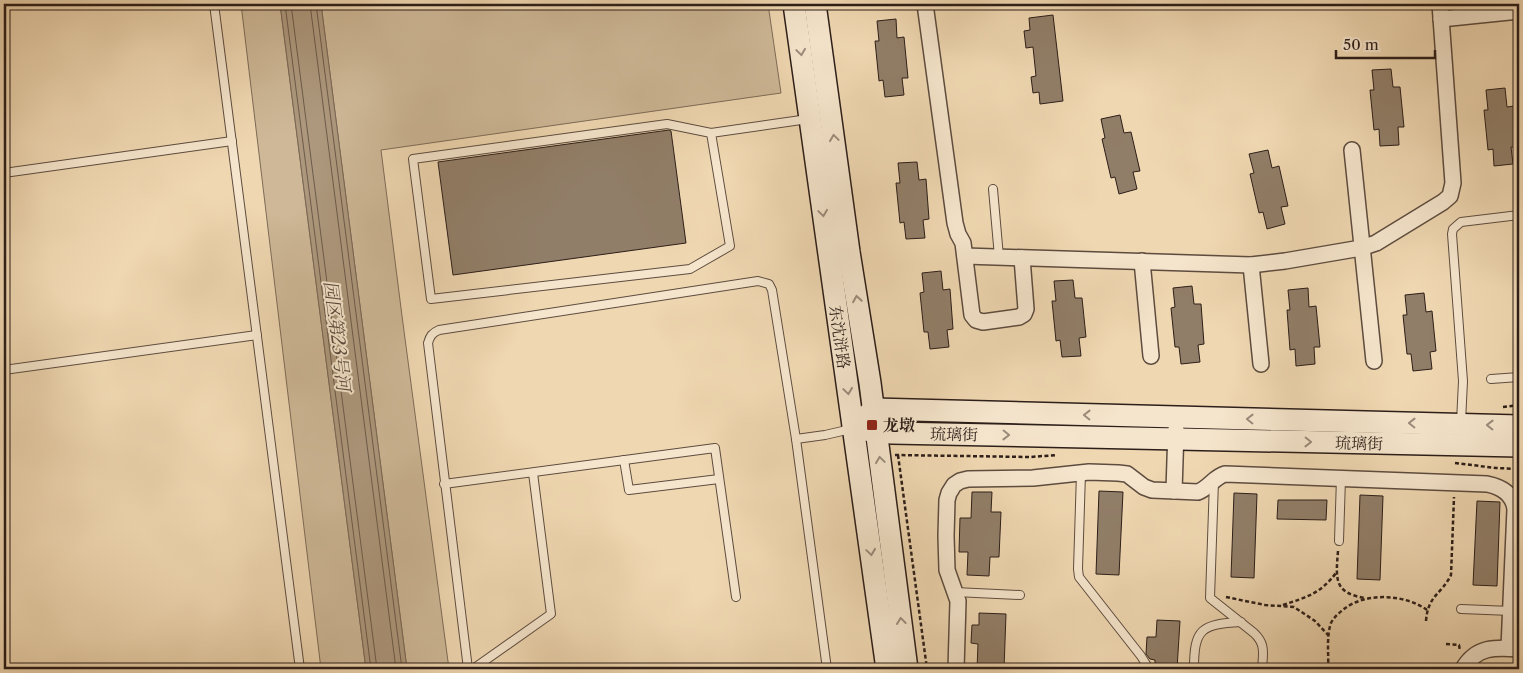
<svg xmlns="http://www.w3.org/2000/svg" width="1523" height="673" font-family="'Libre Caslon Text','Noto Serif SC',serif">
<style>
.green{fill:#ceb897;stroke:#7d6b58}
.water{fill:#ad987d;stroke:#796755}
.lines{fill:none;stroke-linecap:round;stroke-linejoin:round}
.shore{stroke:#6c5b4b;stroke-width:1}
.building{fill:#917e68;stroke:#2c1e19}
.service-casing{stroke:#5d4c3f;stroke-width:10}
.minor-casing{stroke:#5d4c3f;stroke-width:18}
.secondary-casing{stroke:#2c1e19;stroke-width:24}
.path{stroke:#2c1e19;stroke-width:2.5;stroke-dasharray:4 2.5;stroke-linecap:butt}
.service{stroke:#f5e5cc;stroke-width:8}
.minor{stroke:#f5e5cc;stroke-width:15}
.secondary{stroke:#f5e5cc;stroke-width:21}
.oneway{stroke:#9b8b7b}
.poi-dot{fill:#8f2418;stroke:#f5e5cc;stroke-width:2}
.labels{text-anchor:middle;stroke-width:4;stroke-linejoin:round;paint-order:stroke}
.street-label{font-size:16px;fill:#2c1e19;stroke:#f5e5cc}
.poi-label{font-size:16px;font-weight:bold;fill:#2c1e19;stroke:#f5e5cc;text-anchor:start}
.water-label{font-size:18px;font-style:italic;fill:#59493c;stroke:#f5e5cc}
</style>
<rect width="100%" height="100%" fill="#efd7b1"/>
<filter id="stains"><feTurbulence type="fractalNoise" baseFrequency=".004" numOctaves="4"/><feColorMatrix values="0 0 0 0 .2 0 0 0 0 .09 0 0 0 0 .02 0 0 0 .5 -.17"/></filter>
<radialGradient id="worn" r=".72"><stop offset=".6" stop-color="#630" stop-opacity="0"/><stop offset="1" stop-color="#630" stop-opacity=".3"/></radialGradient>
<g class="green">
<path d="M241,4H280L366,669H321Z"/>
<path d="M321,4H768L781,93L381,150L402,316L449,669H407Z"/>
</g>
<path class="water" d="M280,4H321L407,669H366Z"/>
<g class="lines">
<g class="shore">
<path d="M285,4L371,669"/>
<path d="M291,4L377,669"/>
<path d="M310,4L396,669"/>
<path d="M316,4L402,669"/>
</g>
</g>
<g class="building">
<path d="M1053,15L1063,101L1040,104L1039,92L1033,93L1031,77L1036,76L1033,47L1026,48L1024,31L1030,30L1029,18Z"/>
<path d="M896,19L897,38L904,37L908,78H902L904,95L885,97L883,80L879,81L875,41H879L877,21Z"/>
<path d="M1391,69L1393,87H1400L1404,127H1398L1399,145L1380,146L1379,129L1374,130L1370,90H1374L1372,70Z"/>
<path d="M1505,88L1507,107L1514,106L1518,147H1511L1513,164L1494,166L1493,149L1488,150L1484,110H1488L1486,90Z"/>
<path d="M1120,115L1124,133L1131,132L1140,171L1133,172L1137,189L1119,194L1115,177L1111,178L1102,139L1105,138L1101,119Z"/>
<path d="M669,130L671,131L686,243L453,275L438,162Z"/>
<path d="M1268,150L1272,168L1279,166L1288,206L1281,207L1285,224L1267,229L1263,212L1259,213L1250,174L1254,173L1249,154Z"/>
<path d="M917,162L919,180L926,179L929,219L923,220L925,238L906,239L904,222L900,223L896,183H900L898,163Z"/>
<path d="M941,271L943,290L950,289L953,329L947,330L949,347L930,349L928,332H924L920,293L924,292L922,273Z"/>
<path d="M1073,280L1075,298H1082L1086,337L1079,338L1081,356L1062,357L1060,340L1056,341L1052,301H1056L1054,281Z"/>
<path d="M1192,286L1194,304H1201L1204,344L1198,345L1200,362L1181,364L1179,347H1175L1171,308L1175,307L1173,288Z"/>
<path d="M1308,288L1309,307L1316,306L1320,347H1314L1315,364L1296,366L1295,349L1290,350L1287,310H1290L1288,290Z"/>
<path d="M1424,293L1426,312L1432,311L1436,351L1430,352L1432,369L1413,371L1411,354H1407L1403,315H1407L1405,295Z"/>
<path d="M1099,491L1123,492L1119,575L1096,574Z"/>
<path d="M972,492H992L991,512H1001L999,557H990L989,576L967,575L968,552H959L960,518H971Z"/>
<path d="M1234,493L1257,494L1254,578L1231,577Z"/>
<path d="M1360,495L1383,496L1380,580L1357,579Z"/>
<path d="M1278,500H1327L1326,520L1277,519Z"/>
<path d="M1477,501L1500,502L1497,586L1473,585Z"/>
<path d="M979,613L1006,614L1004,669H977L978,644L971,643L972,625H979Z"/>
<path d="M1157,620L1180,621L1177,669H1155V660L1150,659L1146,654L1147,637H1156Z"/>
</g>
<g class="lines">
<g class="service-casing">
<g id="service">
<path d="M214,4L300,669"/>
<path d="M711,133L730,246L690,269L431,299L413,159L667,124L711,133L808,119"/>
<path d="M4,173L232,141"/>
<path d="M993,189L999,257"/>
<path d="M4,370L257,335"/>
<path d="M1491,379L1519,377"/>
<path d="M1461,422L1463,381L1452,234L1453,229L1461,222L1519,215"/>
<path d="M796,439L825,435L851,429"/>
<path d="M624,460L629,490L719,479"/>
<path d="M1081,473L1078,569L1079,577L1141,656L1149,669"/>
<path d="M1214,481L1210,598L1254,633C1266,644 1263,654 1262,669"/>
<path d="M444,484L715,448L736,597"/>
<path d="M1339,541L1341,478"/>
<path d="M955,592L1020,595"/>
<path d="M1461,609L1511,611"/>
<path d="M468,669L428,343C430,336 432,333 439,330L758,281L769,284L772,290L796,439L827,669"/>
<path d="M473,669L551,614L533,473"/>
<path d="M1194,669C1194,629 1201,624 1241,622"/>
</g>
</g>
<g class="minor-casing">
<g id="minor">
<path d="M925,4L955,223L958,234L963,243L972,315L976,320L983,322L1019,317L1024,314L1026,309L1022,258"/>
<path d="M1441,19L1519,11"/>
<path d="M1352,150L1374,361"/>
<path d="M965,256L1251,265L1285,261L1361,248L1376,243L1443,202L1450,196L1453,183L1440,4"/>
<path d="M1142,261L1151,356"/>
<path d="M1251,265L1261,364"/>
<path d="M1174,491L1176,429"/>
<path d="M956,669L958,601L947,570L946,536L947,500L949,493L954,485L960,481L968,479L1033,478L1089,472L1118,473L1127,474L1144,487L1152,490L1198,492C1209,488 1214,477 1225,474L1487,484C1502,487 1513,494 1515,509L1509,648"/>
<path d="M1463,669C1476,646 1496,647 1519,649"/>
</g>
</g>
<g class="secondary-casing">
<g id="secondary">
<path d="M794,4L887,669"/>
<path d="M815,4L849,252L870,383L907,669"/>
<path d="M853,428L874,409L1519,426"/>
<path d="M865,430L892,433L1519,446"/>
</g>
</g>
<g class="path">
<path d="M1503,407L1519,405"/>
<path d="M895,455L1030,457L1057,455"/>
<path d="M898,455L927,669"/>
<path d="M1455,463L1496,468L1519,469"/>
<path d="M1338,551C1336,578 1333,593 1365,598"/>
<path d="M1226,597L1265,605L1294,607L1315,621L1329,636"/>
<path d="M1283,605C1307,597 1320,594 1336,573"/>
<path d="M1426,621C1428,595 1441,595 1451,575L1454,497"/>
<path d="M1446,644L1459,645L1460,651"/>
<path d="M1328,669C1329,655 1326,637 1331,623C1334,617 1339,613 1344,609C1366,592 1405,594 1427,610"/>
<path d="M1426,669V665"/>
</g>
<use href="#service" class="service"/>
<use href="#minor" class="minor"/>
<use href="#secondary" class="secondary"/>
</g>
<defs><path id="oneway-chevron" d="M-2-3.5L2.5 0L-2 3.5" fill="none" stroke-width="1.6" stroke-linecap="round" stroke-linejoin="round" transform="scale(1.25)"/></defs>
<g class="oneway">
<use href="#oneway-chevron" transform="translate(801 52) rotate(82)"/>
<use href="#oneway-chevron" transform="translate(834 138) rotate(-98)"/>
<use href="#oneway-chevron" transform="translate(823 213) rotate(82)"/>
<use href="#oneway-chevron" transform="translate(857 299) rotate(-99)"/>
<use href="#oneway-chevron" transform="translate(848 391) rotate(82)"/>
<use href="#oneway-chevron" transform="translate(1087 415) rotate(-179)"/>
<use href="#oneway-chevron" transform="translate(1250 419) rotate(-179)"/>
<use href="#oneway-chevron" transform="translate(1412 423) rotate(-179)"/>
<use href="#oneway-chevron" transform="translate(1490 425) rotate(-179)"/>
<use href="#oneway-chevron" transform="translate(1006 435) rotate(1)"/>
<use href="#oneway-chevron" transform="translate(1308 442) rotate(1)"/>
<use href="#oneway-chevron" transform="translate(880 460) rotate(-98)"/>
<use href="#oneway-chevron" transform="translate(871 552) rotate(82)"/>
<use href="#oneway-chevron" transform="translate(901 621) rotate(-97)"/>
</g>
<rect class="poi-dot" x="866" y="419" width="12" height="12" rx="2.5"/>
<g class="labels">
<g class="street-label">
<text transform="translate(840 337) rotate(82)" y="6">东沈浒路</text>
<text transform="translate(954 434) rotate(1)" y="6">琉璃街</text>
<text transform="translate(1359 443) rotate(1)" y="6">琉璃街</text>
</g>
<g class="poi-label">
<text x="883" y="431">龙墩</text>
</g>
<g class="water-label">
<text transform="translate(337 336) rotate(83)" y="6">园区第23号河</text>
</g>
</g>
<rect width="1523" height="673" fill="none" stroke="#efd7b1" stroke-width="20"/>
<rect x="5" y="5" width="1513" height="663" fill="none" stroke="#2c1e19" stroke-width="2.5"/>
<rect x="10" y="10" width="1503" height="653" fill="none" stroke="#2c1e19"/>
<path d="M1336 50v8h99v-8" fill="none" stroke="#2c1e19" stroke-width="2.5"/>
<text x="1343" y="50" font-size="15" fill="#2c1e19" stroke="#f5e5cc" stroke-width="4" paint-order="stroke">50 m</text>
<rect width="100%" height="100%" filter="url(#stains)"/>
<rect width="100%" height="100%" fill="url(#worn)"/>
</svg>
